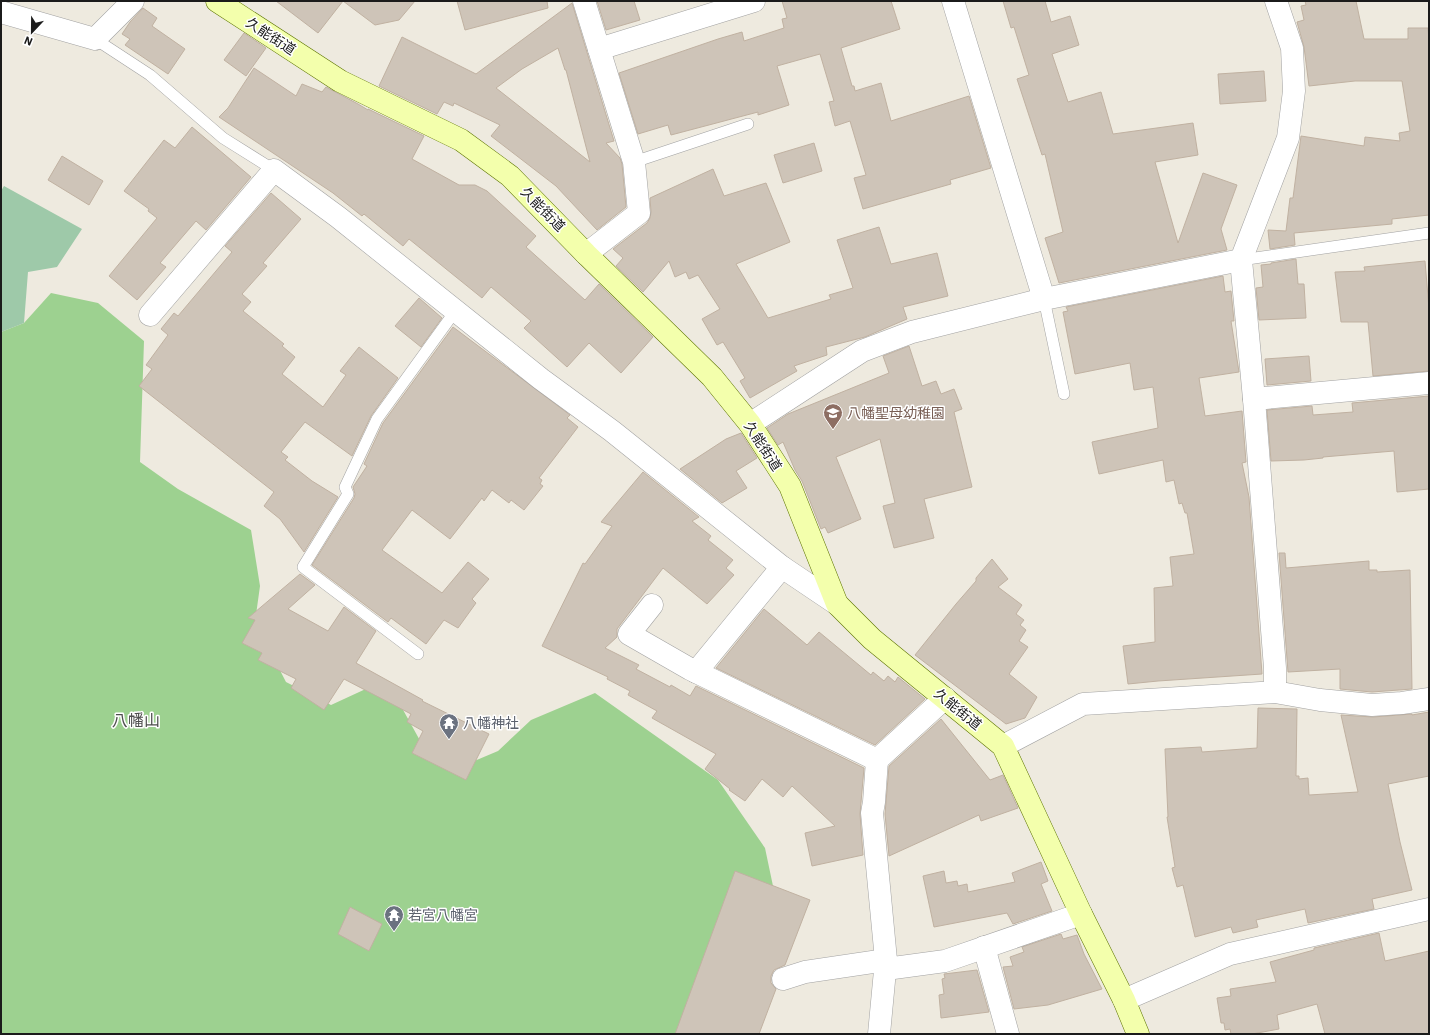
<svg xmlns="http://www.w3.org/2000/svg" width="1430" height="1035" font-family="'IBM Plex Sans','Noto Sans JP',sans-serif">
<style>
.forest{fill:#9dd190}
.cemetery{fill:#9ec9a9}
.building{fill:#cec4b8;stroke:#c0b1a1;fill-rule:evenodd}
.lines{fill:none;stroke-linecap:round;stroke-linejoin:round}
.lane-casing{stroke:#a2a2a2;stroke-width:12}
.street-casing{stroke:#a2a2a2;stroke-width:23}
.secondary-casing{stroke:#5d7400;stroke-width:23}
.lane{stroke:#fff;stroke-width:11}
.street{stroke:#fff;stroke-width:22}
.secondary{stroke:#f3ffac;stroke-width:22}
.labels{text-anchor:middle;stroke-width:3;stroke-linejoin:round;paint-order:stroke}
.street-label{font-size:14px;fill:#1b1b1b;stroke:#fff}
.education-label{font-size:14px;fill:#785e54;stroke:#fff;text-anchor:start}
.worship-label{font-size:14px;fill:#5b616d;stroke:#fff;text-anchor:start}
.quarter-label{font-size:16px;fill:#4e4e4e;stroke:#fff}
</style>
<rect width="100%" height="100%" fill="#eeeadf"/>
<path class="forest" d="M51,293L98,303L144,341L140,462L178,489L251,530L260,586L255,622L286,682L331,705L370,687L402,708L428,755L453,770L498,751L531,720L595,693L718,780L765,848L773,886L730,1034H1V332L24,323Z"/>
<path class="cemetery" d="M4,186L82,229L57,267L28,272L24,323L1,332V191Z"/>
<g class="building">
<path d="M276,1H415L399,20L375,25L343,1L318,33Z"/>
<path d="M457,1H547L548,8L465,30Z"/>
<path d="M597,1H634L640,20L606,30Z"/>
<path d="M782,1H891L900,29L841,48L852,86H854L855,91L881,83L891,121L969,96L991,168L950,180L951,184L863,209L854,178L866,175L850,121L835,126L829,102L834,101L820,54L777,66L789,105L758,115V112L671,135L668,125L638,134L619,73L718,39L742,32L744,41L784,28L782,19L787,18Z"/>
<path d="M1003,1H1045L1051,22L1070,16L1079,45L1052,54L1068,102L1101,92L1113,134L1193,123L1198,155L1155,162L1178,243L1203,173L1237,185L1221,229L1227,250L1059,283L1045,238L1063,232L1045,154L1042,155L1017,79L1029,75L1014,27L1011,28Z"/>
<path d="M1305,1H1356L1364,39H1408V28H1428L1429,40V215L1392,219V224L1294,233L1295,245L1270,249L1268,230L1286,231L1290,198H1293L1301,136L1364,146L1365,137L1400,141L1399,133L1410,131L1402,81H1355L1309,86L1304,47L1297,22L1304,20L1301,6L1306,5Z"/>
<path d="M572,3L614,141L606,143L620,158L622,164L626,207L597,230L556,186L491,136L500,125L454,103L453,106L444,102L437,114L379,86L402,37L476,74ZM558,48L565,70H566L590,162L496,88L522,69Z"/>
<path d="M143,8L157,18L152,26L185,49L168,74L125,45L130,39L122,34L130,22Z"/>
<path d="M244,33L266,48L246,76L224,60Z"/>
<path d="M254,68L296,96L302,84L322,92L326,87L358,104L368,110V109L424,136L412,159L459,185H475L487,191L536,236L526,247L585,300L599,284L653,337L621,373L589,343L567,367L524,328L531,321L491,287L482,298L409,239L403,246L364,214L362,216L333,193L219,117L228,108Z"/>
<path d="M1264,71L1266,101L1220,104L1218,74Z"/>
<path d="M192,127L251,177L206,230L196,221L160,263L166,267L137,300L109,276L157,218L148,211L149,209L124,191L164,140L175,148Z"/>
<path d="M814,143L822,171L783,183L774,155Z"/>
<path d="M62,156L103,181L89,205L48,180Z"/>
<path d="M713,169L724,196L766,183L790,242L736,264L768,318L831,299L829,295L853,288L837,240L879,227L891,264L937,253L948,296L903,307L907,319L865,337L826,347L827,355L794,366L797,371L750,398L740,381L745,378L723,342L717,345L702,319L720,309L698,275L689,279L686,272L675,277L669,261L643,292L616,266L623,258L613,249L647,223L650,218L651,212L650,198Z"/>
<path d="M271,193L301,219L263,263L267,266L242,294L251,302L243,311L284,344L282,346L295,357L282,374L323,407L346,375L340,371L359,347L398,378L371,416L352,456L305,422L281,452L288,457L285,460L312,481L338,497L304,552L280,519L264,506L274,492L139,386L152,369L146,365L168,335L161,329L174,313L178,316L232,252L225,246Z"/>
<path d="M1296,259L1298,284H1304L1306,318L1259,320L1256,288L1263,287L1261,265L1271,264V263Z"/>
<path d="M1425,261L1429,309V371L1373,376L1368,322H1341L1335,272L1365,271L1364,267Z"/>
<path d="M1223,276L1225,292L1231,291L1234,321H1231L1239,372L1199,378L1205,416L1242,411L1246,462L1242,463L1249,497L1262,674L1158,681L1128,684L1123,646L1155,642L1154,588L1173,586L1170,557L1194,554L1187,513H1185L1182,503L1179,504L1174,480L1166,482L1163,460L1099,474L1092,442L1158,428L1153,387L1134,390L1130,363L1075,374L1063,312L1068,311L1066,307Z"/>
<path d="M419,298L442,318L421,347L395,326Z"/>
<path d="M453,327L570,415L567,418L578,427L539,478L542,480L540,484L543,486L524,510L511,500L509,503L492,490L484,501L482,498L450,539L412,510L382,550L442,593L468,562L489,579L472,599L476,603L458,628L444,620L426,644L391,618L388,622L312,565L354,498L355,494L353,487L367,466L364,464L383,423Z"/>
<path d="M909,346L922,386L936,381L941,394L954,389L962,409L954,412L972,487L924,499L934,538L894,548L883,506L895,503L880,439L836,457L861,519L828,533L825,527L821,529L802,481L795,470L783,442L778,445L767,428L788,414L889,373L883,356Z"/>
<path d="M1309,356L1311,381L1267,385L1265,359Z"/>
<path d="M1429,396V489L1397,492L1394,451L1323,457V458L1304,460L1271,461L1267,410L1312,406L1313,415L1353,412L1352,403Z"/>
<path d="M741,433L757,458L736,471L747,488L722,503L680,469L726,439Z"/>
<path d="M643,472L699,517L692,521L711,536L708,540L733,560L726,568L734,575L707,604L663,568L617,629V637L605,648L639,665L636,669L670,687L671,685L690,696L696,686L864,768L860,814L863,855L812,866L805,833L835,826L792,786L783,797L762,779L745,801L729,790L730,789L705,769L716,754L652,718L657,711L628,695L630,691L607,679L608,677L542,646L583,563L585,564L612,526L601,522Z"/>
<path d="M1279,553H1285L1286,568L1369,561V570H1377V572L1410,570L1412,689L1372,692L1340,689V669L1288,672Z"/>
<path d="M992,559L1008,579L998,587L1022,605L1016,614L1024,620L1020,625L1026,630L1019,641L1028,647L1009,674L1037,697L1025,718L1006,724L915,655L956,604L976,581V578Z"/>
<path d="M300,574L315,585L288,609L328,631L344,607L376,631L356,663L423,700L422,701L489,734L466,780L412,753L423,731L407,722L411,714L344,679L324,710L291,688L296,679L258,660L262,653L242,643L255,620L248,618Z"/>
<path d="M764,609L807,645L819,632L871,675L873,672L884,681L888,676L895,682L898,677L925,699L875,745L716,668Z"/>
<path d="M1258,708L1297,709L1296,776H1299V779L1308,778L1309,795L1358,792L1341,715L1373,717L1412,714V715L1429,712V776L1388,784L1400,842L1412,890L1372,899L1374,909L1308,923L1305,909L1256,920L1258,927L1233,933L1231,927L1195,937L1183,885L1177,887L1172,868L1175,867L1167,817H1168L1165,749L1201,747L1202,752L1257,748Z"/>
<path d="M941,719L990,780L1003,775L1018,808L981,821L979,815L889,856L885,814L889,766Z"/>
<path d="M1041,862L1048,881L1041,884L1052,911L1013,924L1007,913L934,927L923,876L944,871L946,883L957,881L958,886L967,884L968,892L1015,882L1012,873Z"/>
<path d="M735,871L810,900L785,965L774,970L771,976V983L776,989L759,1034H675Z"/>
<path d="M350,907L382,924L369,951L338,934Z"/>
<path d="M1379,933L1385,961L1429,951V1034H1325L1317,1004L1277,1015L1279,1029L1252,1034H1231L1230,1029L1225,1030L1224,1023H1221L1217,998L1231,996L1230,989L1276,982L1270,962L1314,950V948Z"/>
<path d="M1061,934L1063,939L1077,935L1084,954L1102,989L1048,1005L1014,1009L1003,967L1013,966L1010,957L1024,952L1022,947Z"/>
<path d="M977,970L989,1012L941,1018L939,995L944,994L942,979L945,978L944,974Z"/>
</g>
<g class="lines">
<g class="lane-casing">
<g id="lane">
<path d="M95,39L150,75L223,138L274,170"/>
<path d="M634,162L748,124"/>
<path d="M1241,260L1429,233"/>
<path d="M1044,299L1064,394"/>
<path d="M418,654L303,567L348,494L345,487L377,419L456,310"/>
</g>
</g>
<g class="street-casing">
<g id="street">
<path d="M584,1L634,162L639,213L586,254"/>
<path d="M953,1L1044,299"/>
<path d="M1,12L95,39L133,1"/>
<path d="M599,49L754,1"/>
<path d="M150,315L274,170L338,217L541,379L612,431L782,567L837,604"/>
<path d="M1254,399L1429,383"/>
<path d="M750,424L862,351L912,332L1044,299L1241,260"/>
<path d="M652,605L629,634L690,669L877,760L945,698"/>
<path d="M696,672L782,567"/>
<path d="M1275,692V668L1254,399L1241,260L1288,138L1294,91L1292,48L1276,1"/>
<path d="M1003,746L1083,704L1275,692L1320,700L1372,705L1402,703L1429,699"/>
<path d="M877,760L874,802L872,813L886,960L879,1034"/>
<path d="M984,947L1008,1034"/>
<path d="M886,969L945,961L1081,914"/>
<path d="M783,979L805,972L886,960"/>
<path d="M1124,1000L1230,954L1429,909"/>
</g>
</g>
<g class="secondary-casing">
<path id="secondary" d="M217,1L340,81L461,140L510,176L586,254L712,377L750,424L790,486L837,604L872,639L1003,746L1081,914L1124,1000L1138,1034"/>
</g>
<use href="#lane" class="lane"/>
<use href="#street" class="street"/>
<use href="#secondary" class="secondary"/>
</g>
<defs>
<g id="school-pin" transform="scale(1)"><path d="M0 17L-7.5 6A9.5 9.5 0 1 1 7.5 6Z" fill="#8d6e63" stroke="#fff"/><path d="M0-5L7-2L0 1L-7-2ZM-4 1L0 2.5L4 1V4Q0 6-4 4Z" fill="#fff"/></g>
<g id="temple-pin" transform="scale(1)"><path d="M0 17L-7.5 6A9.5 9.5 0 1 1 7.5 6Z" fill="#6b7280" stroke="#fff"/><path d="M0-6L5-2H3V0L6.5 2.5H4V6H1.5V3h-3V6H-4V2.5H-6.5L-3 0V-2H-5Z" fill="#fff"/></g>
</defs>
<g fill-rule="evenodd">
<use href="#school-pin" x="833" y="413"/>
<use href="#temple-pin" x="449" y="723"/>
<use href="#temple-pin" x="394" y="915"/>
</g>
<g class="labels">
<g class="street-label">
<text transform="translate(271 36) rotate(33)" y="5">久能街道</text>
<text transform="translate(543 209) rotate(45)" y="5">久能街道</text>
<text transform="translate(763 446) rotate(57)" y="5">久能街道</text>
<text transform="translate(958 709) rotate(39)" y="5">久能街道</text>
</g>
<g class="education-label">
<text x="847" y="418">八幡聖母幼稚園</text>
</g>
<g class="worship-label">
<text x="463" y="728">八幡神社</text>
<text x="408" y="920">若宮八幡宮</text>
</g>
<g class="quarter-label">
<text x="136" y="726">八幡山</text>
</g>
</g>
<rect width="1430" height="1035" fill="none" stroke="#1b1b1b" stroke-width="4"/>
<g transform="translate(32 32) rotate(202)" stroke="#ffffff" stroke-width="3" paint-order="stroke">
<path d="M0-3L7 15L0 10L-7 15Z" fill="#1b1b1b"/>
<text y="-6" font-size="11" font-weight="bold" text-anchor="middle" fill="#1b1b1b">N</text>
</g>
</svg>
